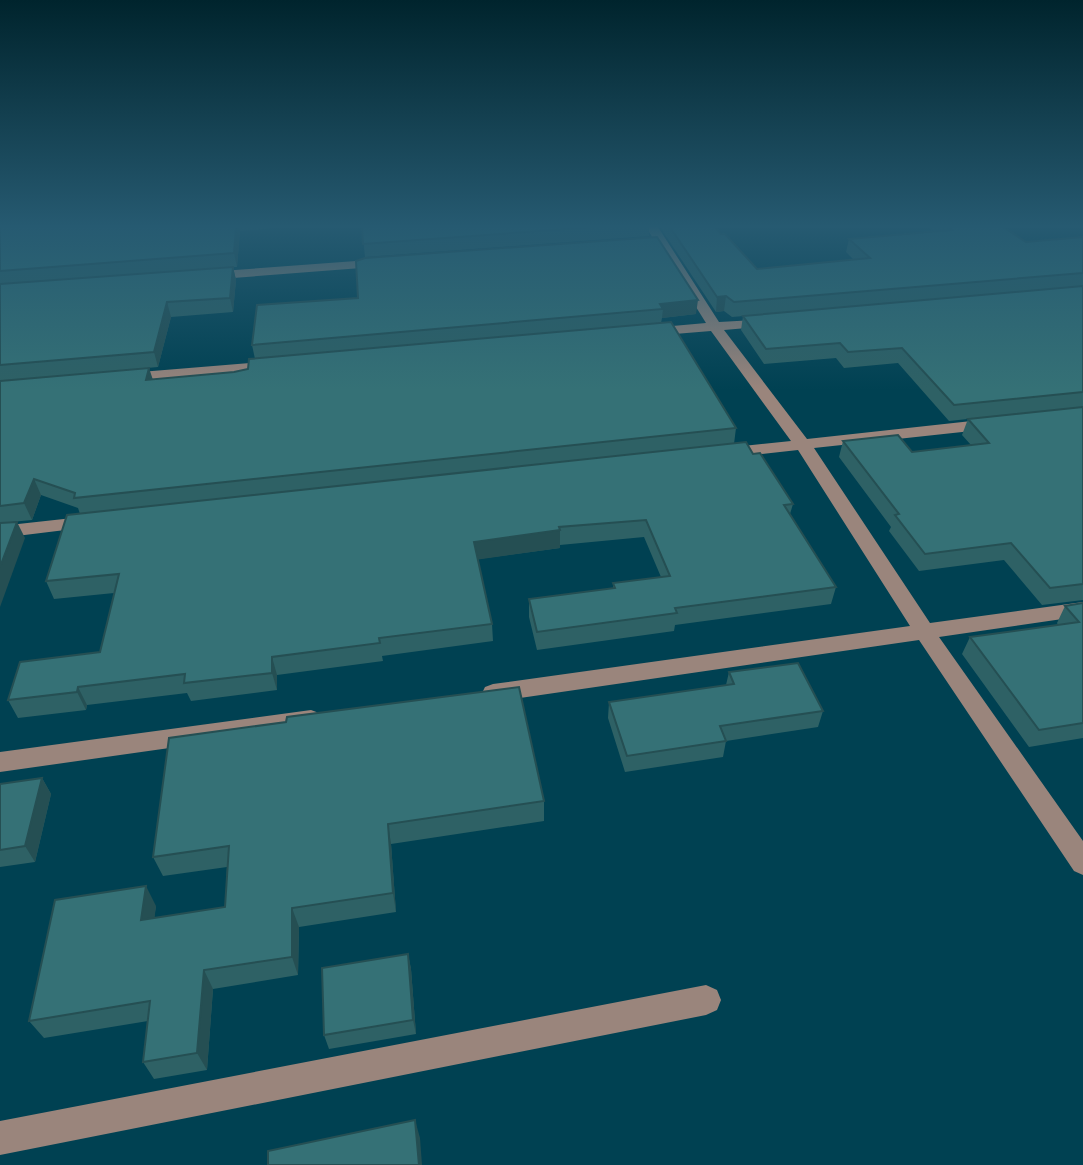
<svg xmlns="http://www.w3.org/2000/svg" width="1083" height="1165" font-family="'Times New Roman',serif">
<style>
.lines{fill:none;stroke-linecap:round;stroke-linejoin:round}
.minor{fill:#9a857c;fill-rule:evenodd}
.wall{fill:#2e6165}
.shaded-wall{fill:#254f53}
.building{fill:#357176;stroke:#254f53;stroke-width:2}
</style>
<rect width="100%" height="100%" fill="#004152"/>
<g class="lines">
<g class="minor">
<path d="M646,227H658L719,322L774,319L776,322L769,326L724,330L807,439L990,419L998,424L990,429L814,448L930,623L1083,602V616L939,637L1083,841V875L1074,871L919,640L493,702L485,699L482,693L485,687L493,684L910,626L798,450L724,458L716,453L724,448L791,441L711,331L650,336L643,332L650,328L706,323Z"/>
<path d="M383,259L389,263L387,266L207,280L201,276L207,272Z"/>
<path d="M275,361L280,362V368L128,383L120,378L128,373Z"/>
<path d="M91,516L100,522L98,526L0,538V526Z"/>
<path d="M311,710L319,713L323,719L319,725L311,728L0,772V752Z"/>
<path d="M706,985L717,990L721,1000L717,1010L706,1015L0,1155V1121Z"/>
</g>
</g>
<g class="wall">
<path d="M0,227H289L240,231L237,267H233L236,280L233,312L171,317L158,367L0,381Z"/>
<path d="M362,227H649V236L365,257Z"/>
<path d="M660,227H715L757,269L854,260L846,252L849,239L933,231L928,227H1003L1026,242L1083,237V407L949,421L898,363L844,368L836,358L764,364L741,330L743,316L777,313L732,317L724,311L716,312Z"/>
<path d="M356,261L696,314L662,318L661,323L255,359L252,345L358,298Z"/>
<path d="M153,379L736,428L734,444L753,454L793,504L790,514L836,587L831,604L675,625L674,631L537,650L529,617V599L613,588V583L661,577L644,537L560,545V548L478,559L492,624L493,641L382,656L383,661L277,675V690L191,701L187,693L87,705L86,710L18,718L8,700L100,652L114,593L54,599L46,581L80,514L78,508L41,495L32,520L0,523V381Z"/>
<path d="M1083,407V600L1042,605L1004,560L919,571L889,531L891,527L839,457L843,441L912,452L971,445L962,435L968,419Z"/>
<path d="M1083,603V738L1029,747L962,654L970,637L1058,625L1057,623L1065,606Z"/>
<path d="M729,672L823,711L818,727L726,741L723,757L625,772L608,718L609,702L726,685Z"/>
<path d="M42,778L51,794L35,862L0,867V784Z"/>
<path d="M544,801V821L391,844L396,912L299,927L298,975L213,989L207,1070L154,1079L143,1062L148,1021L44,1038L29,1021L156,906L154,918L225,907L227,867L163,876L153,857Z"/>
<path d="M408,954L411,969L416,1034L329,1049L324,1035Z"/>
</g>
<g class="shaded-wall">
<path d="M236,227H239L240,231L237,267L234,253Z"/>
<path d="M233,267L236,280L233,312L230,298Z"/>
<path d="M726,296L724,311L716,312L717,297Z"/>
<path d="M698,300L696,314L662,318L663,309L660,304Z"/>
<path d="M167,302L171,317L158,367L154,352Z"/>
<path d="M149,368L154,383L146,380Z"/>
<path d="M34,479L41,495L32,520L24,503Z"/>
<path d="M17,522L25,538L0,607V567Z"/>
<path d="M560,530V548L475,560L474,542Z"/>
<path d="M272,657L277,675V690L272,673Z"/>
<path d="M78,687L87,705L86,710L77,692Z"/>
<path d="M42,778L51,794L35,862L25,846Z"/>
<path d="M388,824L391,844L396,912L393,893Z"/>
<path d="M146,886L156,906L152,939L141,920Z"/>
<path d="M292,908L299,927L298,975L292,957Z"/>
<path d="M408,954L411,969L416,1034L413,1020Z"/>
<path d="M204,970L213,989L207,1070L197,1053Z"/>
<path d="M415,1120L420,1138L422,1165H419Z"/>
</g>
<g class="building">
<path d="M0,227H236L234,253L0,271Z"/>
<path d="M362,227H594L363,244Z"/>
<path d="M670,227H715L721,234H725L757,269L870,258L849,239L952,230L949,227H1003L1026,242L1083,237V273L734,302L726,296L717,297Z"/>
<path d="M657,237L698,300L660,304L663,309L252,345L257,305L358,298L356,261L365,258Z"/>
<path d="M233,267L230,298L167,302L154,352L0,365V284Z"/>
<path d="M1083,286V392L954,405L902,348L848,352L840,343L766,349L743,316Z"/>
<path d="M671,322L736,428L74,498L75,493L34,479L24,503L0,506V381L149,368L146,380L234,372L248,369L249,359Z"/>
<path d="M1083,407V584L1050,588L1011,543L925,554L895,515L899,514L843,441L898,435L912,452L989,443L968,419Z"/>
<path d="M746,442L753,454L760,453L793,504L784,505L836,587L675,608L677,613L537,632L529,599L615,588L613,583L670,576L646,520L559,527L560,530L474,542L492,624L379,638L380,643L272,657V673L184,683L185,674L78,687L77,692L8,700L20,662L100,652L119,574L46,581L67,515Z"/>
<path d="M17,522L0,567V523Z"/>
<path d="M1083,603V723L1039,730L970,637L1079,622L1065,606Z"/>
<path d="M798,663L823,711L720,726L726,741L627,756L609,702L734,684L729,672Z"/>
<path d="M519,687L544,801L388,824L393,893L292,908V957L204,970L197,1053L143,1062L150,1001L29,1021L55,900L146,886L141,920L225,907L229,846L153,857L169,738L286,722L287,717Z"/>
<path d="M42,778L25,846L0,850V784Z"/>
<path d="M408,954L413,1020L324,1035L322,968Z"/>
<path d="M415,1120L419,1165H268V1151Z"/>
</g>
<linearGradient id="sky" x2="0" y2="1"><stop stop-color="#00242d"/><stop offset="0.58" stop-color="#265a71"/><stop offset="1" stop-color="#265a71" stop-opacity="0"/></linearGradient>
<rect width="1083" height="390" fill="url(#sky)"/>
</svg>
